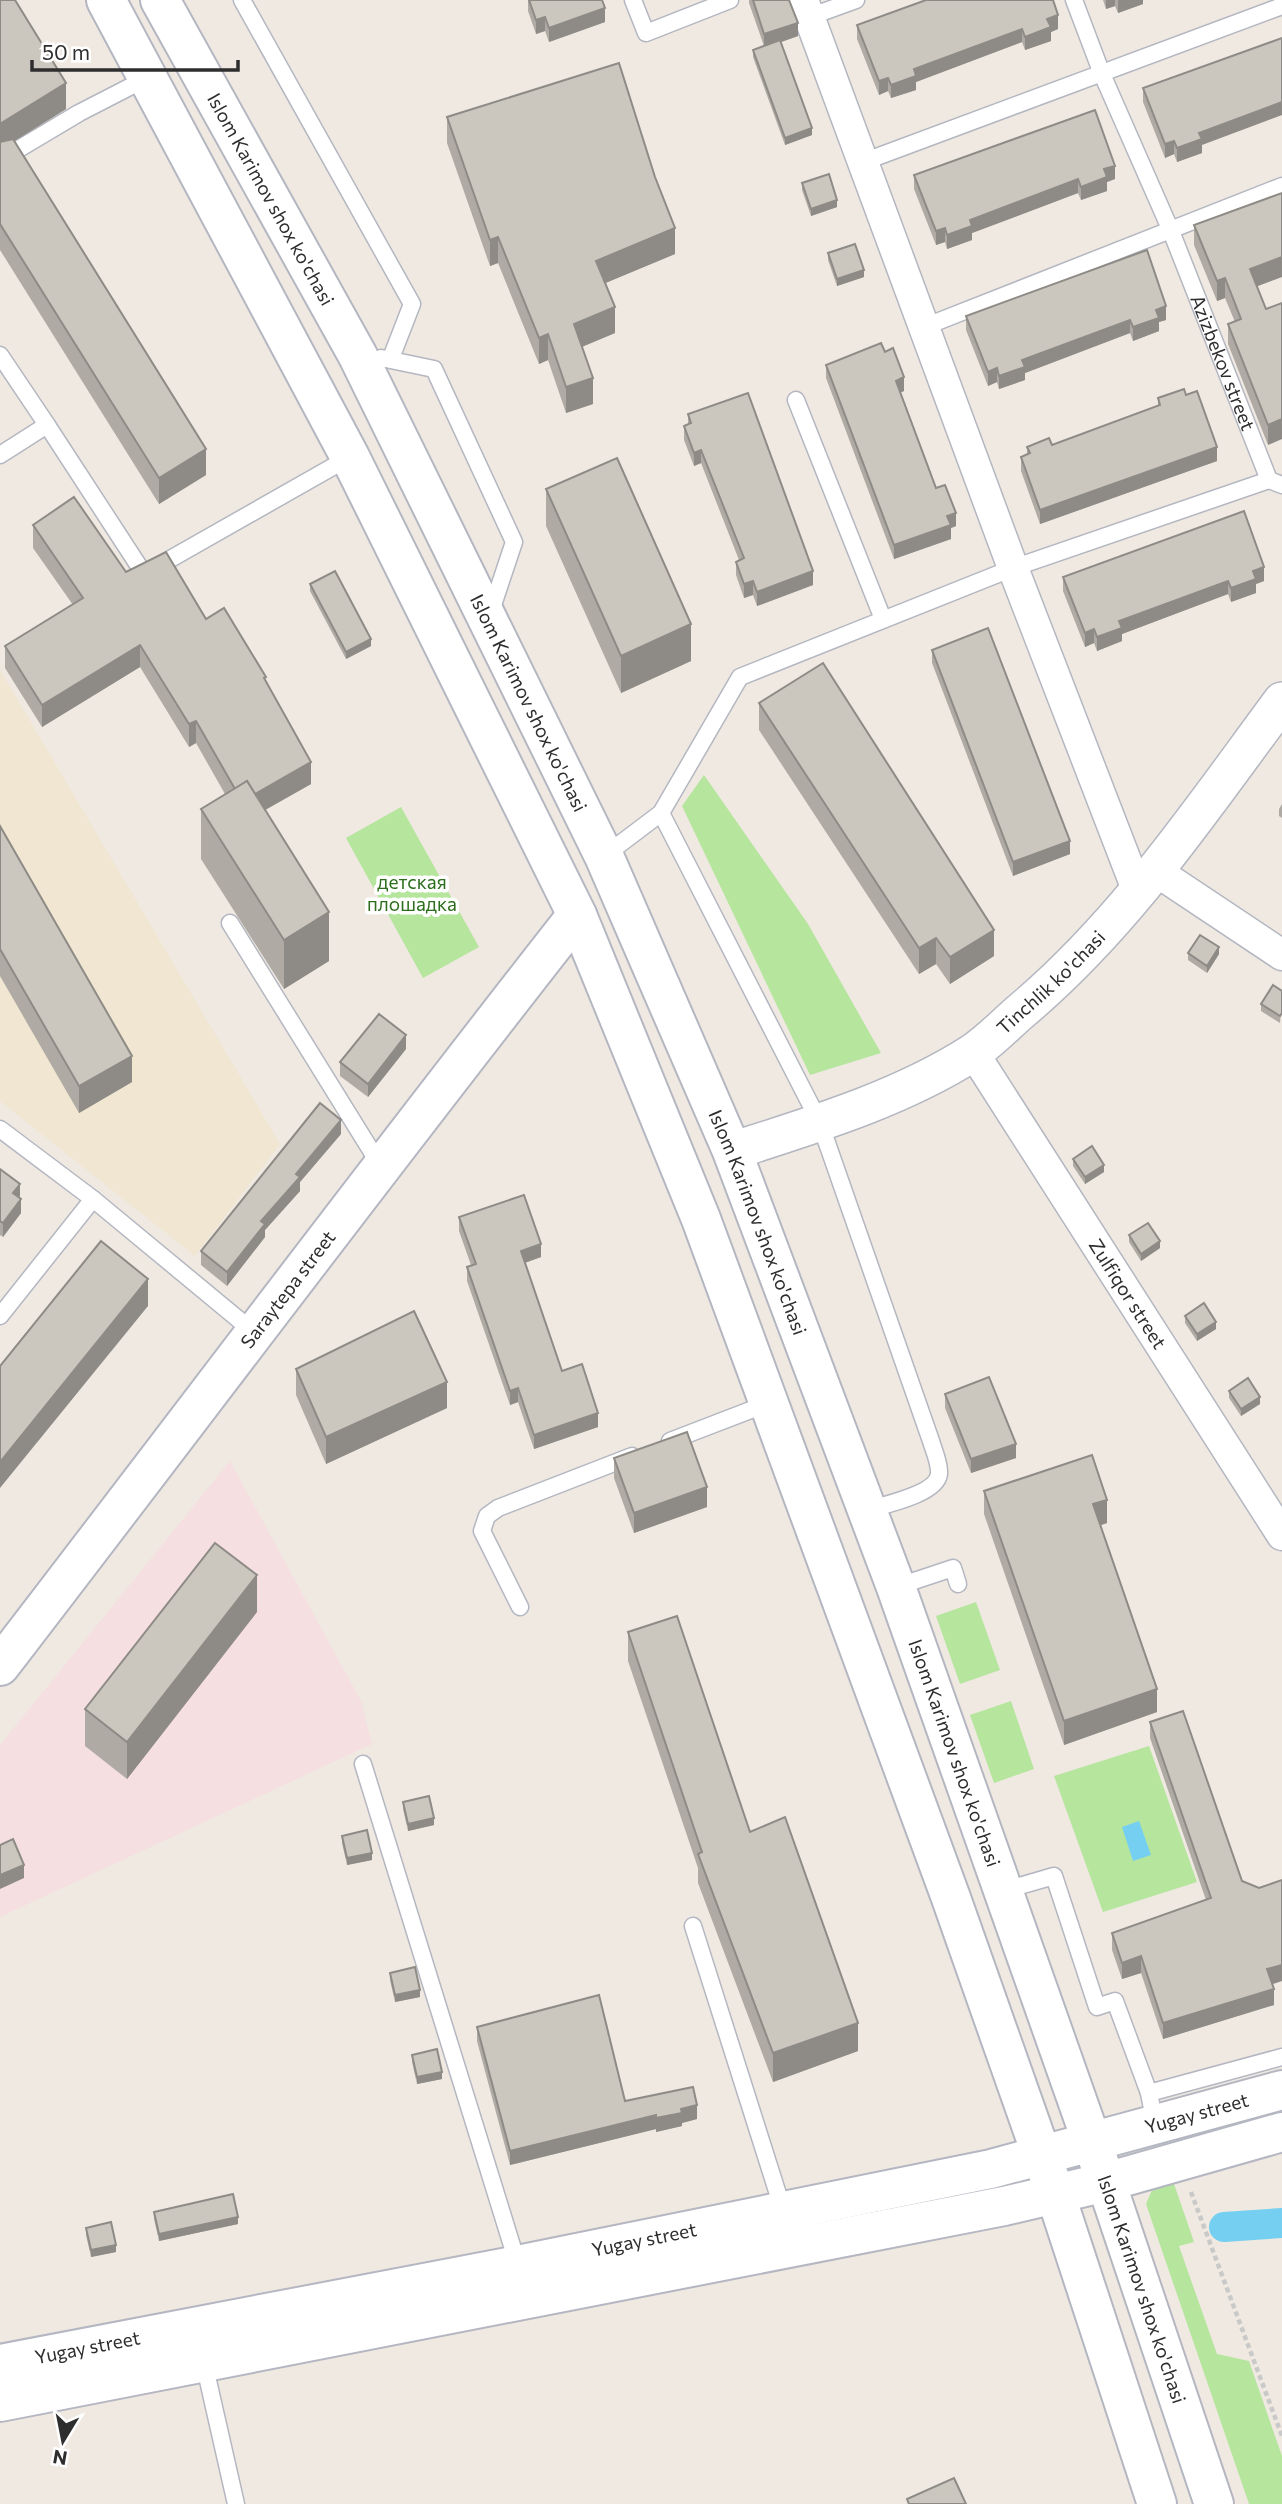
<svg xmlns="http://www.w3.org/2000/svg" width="1282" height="2504" font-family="Commissioner,sans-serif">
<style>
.education{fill:#f0e6d1}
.medical{fill:#f5dfe0}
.green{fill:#b6e59e}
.water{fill:#75cff0}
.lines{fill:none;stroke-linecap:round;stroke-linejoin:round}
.canal{stroke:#75cff0;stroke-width:30}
.service-casing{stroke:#b4b7c1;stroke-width:19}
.minor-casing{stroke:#b4b7c1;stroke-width:33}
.tertiary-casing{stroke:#b4b7c1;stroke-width:40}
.secondary-casing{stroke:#b4b7c1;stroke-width:42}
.path{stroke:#c9c9c9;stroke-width:4.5;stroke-dasharray:5 3.5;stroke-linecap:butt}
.service{stroke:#fff;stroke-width:16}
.minor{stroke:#fff;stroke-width:30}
.tertiary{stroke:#fff;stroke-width:37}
.secondary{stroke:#fff;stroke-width:38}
.wall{fill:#afaba4}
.shaded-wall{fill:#8e8b86}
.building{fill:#cbc7bf;stroke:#8e8b86;stroke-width:2}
.labels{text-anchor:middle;stroke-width:7;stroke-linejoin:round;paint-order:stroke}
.street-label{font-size:19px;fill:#2e2e2e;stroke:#fff}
.park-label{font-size:19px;fill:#2c6e1b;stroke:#fff}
</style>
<rect width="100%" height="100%" fill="#efe9e1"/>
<path class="education" d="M0,670L280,1144L195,1256L0,1101Z"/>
<path class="medical" d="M230,1461L361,1701L372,1744L0,1917V1745Z"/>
<g class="green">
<path d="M704,775L808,924L881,1053L810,1075L682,806Z"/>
<path d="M401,807L479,947L423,978L346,838Z"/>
<path d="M976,1602L1000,1670L960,1684L936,1616Z"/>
<path d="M1011,1701L1034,1769L994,1783L970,1715Z"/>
<path d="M1149,1746L1197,1882L1103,1912L1054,1776Z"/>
<path d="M1172,2178L1194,2242L1179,2246L1217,2354L1249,2361L1282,2456V2504H1249L1146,2204L1152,2190Z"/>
</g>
<path class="water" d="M1139,1821L1151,1855L1133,1861L1122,1827Z"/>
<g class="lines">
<path class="canal" d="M1224,2227L1282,2223"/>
<g class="service-casing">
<g id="service">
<path d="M242,0L412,304L391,358"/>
<path d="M633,0L646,33L730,0"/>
<path id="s1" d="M1074,0L1102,74L1171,231L1269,480L1282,485"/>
<path d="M809,17L856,0"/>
<path d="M0,160L79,113L147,78"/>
<path d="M863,162L1282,6"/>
<path d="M924,327L1282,186"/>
<path d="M0,355L47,425L0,455"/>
<path d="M381,358L434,369L514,542L490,614"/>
<path d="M796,400L883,619"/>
<path d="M47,425L144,574L350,457"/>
<path d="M604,856L661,813"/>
<path d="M230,923L380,1165"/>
<path d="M0,1129L93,1199L255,1333"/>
<path d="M0,1316L93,1199"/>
<path d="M670,1441L769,1403"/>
<path d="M867,1510C884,1505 937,1494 939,1474C940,1464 934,1451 931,1441L820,1123L661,813L740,677L1013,568L1269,480"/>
<path d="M896,1587L953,1568L958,1584"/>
<path d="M520,1607L482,1531L487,1516L498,1508L632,1456"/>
<path d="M363,1764L518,2265"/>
<path d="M1002,1891L1054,1876L1097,2007L1115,2001L1149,2093L1155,2124"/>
<path d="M693,1926L783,2210"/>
<path d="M1149,2093L1282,2057"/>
<path d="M204,2363L236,2504"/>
</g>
</g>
<g class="minor-casing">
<g id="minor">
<path d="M803,0L1013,568L1138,892"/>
<path d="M1156,871L1282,955"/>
<path id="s2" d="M973,1052L1282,1535"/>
</g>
</g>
<g class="tertiary-casing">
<g id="tertiary">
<path id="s3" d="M732,1151C813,1125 900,1099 972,1053C989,1042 1005,1025 1020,1012C1125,924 1201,810 1282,701"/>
</g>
</g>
<g class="secondary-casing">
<g id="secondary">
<path d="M106,0L350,457L577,915L701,1219L951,1898L1055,2193L1157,2504"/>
<path id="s4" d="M160,0L358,356L604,856L732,1151L896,1587L1106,2182L1214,2504"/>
<path id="s5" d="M0,1666C193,1415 382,1163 577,915"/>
<path id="s6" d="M0,2364L518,2265L991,2169L1282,2090"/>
<path d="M0,2402L1004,2206L1106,2182L1282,2132"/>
</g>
</g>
<path class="path" d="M1191,2192L1282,2436"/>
<use href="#service" class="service"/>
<use href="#minor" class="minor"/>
<use href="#tertiary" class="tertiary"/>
<use href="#secondary" class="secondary"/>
</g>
<g class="wall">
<path d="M0,0L66,109L14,141L206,475L159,504L0,250Z"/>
<path d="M528,0H602L605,22L549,42L545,31L536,34L528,11Z"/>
<path d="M749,0H789L798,36L781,42L812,135L785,145L753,57V50L764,46L749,3Z"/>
<path d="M1103,0H1143V4L1118,13L1115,6L1106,9Z"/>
<path d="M857,25L1058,29L1051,32V41L1025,50L1022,42L916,82V90L891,98L888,91L879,95L857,39Z"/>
<path d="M1143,88L1202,145V153L1177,162L1174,154L1165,158L1143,102Z"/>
<path d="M447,117L675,254L605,283L615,333L582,347L593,404L566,413L548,360L539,364L498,263L490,266L447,143Z"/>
<path d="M914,175L1115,179L1107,182V191L1081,200L1078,193L972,233V240L947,249L945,242L936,245L914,189Z"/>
<path d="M802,183L837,207L811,216L802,190Z"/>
<path d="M1194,225L1257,286L1266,309L1282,303L1268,445L1228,344V324L1235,322L1225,298L1217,301L1194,245Z"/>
<path d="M828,253L864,277L837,286L828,260Z"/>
<path d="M966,316L1166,320L1159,322V331L1133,341L1130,333L1025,373V380L999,389L997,382L988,386L966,330Z"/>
<path d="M885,352L904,391L900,393L936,488L956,526L951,528V539L894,559L826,378V365Z"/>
<path d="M1158,398L1217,461L1040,524L1021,471V457L1027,454V447L1052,445L1158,406Z"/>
<path d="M688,414L813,585L757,606L753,595L744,598L736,575V562L739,560L701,463L694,466L684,440V426L688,424Z"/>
<path d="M546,489L691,661L621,693L546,526Z"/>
<path d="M33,525L126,572L206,619L266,683L311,784L265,810L329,961L284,989L201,859V809L225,794L196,743L189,747L140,667L42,727L5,668V646L73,605L33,548Z"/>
<path d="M1063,577L1264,581L1256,584V593L1231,602L1228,594L1122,634V641L1097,651L1094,643L1085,647L1063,591Z"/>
<path d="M310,584L371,646L346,659L310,591Z"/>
<path d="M932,650L1070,854L1013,876L932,663Z"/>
<path d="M759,703L994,956L950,984L936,964L919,974L759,730Z"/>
<path d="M1282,804V818L1279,816V809Z"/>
<path d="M0,826L132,1082L79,1113L0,976Z"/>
<path d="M1188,953L1219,954L1207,973L1188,960Z"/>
<path d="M1282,991L1280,1023L1261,1011V1004Z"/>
<path d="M406,1049L368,1097L340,1076V1062Z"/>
<path d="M341,1134L300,1182V1191L265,1230V1237L227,1286L201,1265V1251Z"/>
<path d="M1073,1159L1104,1172L1085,1184L1073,1166Z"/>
<path d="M0,1169L19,1198L21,1213L3,1237L0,1235Z"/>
<path d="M459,1217L541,1257L525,1263L562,1371L598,1427L534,1449L518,1402L510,1405L467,1281V1267L471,1265L459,1231Z"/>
<path d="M1129,1235L1160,1248L1141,1261L1129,1242Z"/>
<path d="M1185,1316L1216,1329L1197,1341L1185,1323Z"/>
<path d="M296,1369L447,1408L326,1464L296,1395Z"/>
<path d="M1229,1391L1260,1404L1241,1416L1229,1398Z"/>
<path d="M945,1394L1016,1458L971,1473L945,1408Z"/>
<path d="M614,1458L707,1507L634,1533L614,1478Z"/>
<path d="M984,1491L1107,1523L1100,1525L1157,1712L1064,1745L984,1514Z"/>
<path d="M257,1612L127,1779L85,1746V1709Z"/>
<path d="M628,1632L750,1832L858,2051L773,2082L698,1883V1868L628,1661Z"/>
<path d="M1150,1722L1272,1984L1274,2005L1163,2039L1141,1973L1122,1979L1112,1950V1933L1206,1900L1150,1738Z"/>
<path d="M403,1802L434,1825L408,1831L403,1809Z"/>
<path d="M342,1836L372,1860L347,1865L342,1843Z"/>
<path d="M390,1973L420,1997L395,2002L390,1980Z"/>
<path d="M477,2027L625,2101L697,2119L682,2123V2126L656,2132V2129L510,2165L477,2041Z"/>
<path d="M412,2055L442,2079L417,2084L412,2062Z"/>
<path d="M154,2212L238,2224L159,2241L154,2219Z"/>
<path d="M86,2228L116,2252L91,2257L86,2235Z"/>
</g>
<g class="shaded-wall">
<path d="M1106,0H1115V6L1106,9Z"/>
<path d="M1118,0H1143V4L1118,13Z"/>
<path d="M605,8V22L549,42V28Z"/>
<path d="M1058,15V29L1051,32V41L1025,50V37L1047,19Z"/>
<path d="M545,17V31L536,34V20Z"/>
<path d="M798,23V36L764,48V34Z"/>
<path d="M1022,29V42L916,82V90L891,98V85L914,69Z"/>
<path d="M888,78V91L879,95V81Z"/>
<path d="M66,83V109L0,150V124Z"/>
<path d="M1282,102V115L1202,145V153L1177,162V148L1199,133Z"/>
<path d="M812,128V135L785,145V138Z"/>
<path d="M1174,141V154L1165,158V144Z"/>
<path d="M1115,166V179L1107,182V191L1081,200V187L1104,169Z"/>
<path d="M1078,179V193L972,233V240L947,249V235L970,220Z"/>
<path d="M837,200V207L811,216V209Z"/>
<path d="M675,228V254L596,287V261Z"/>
<path d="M945,228V242L936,245V231Z"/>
<path d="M498,237V263L490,266V240Z"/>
<path d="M1282,257V277L1250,289V269Z"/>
<path d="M864,270V277L837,286V279Z"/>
<path d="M1225,278V298L1217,301V281Z"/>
<path d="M1166,306V320L1159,322V331L1133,341V327L1156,310Z"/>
<path d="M615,307V333L574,350V324Z"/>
<path d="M1130,320V333L1025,373V380L999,389V376L1022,360Z"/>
<path d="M548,334V360L539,364V338Z"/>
<path d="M997,368V382L988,386V372Z"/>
<path d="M904,377V391L896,394V381Z"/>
<path d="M593,378V404L566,413V387Z"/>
<path d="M1282,419V439L1268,445V425Z"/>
<path d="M1217,447V461L1040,524V510Z"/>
<path d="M206,449V475L159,504V478Z"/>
<path d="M701,450V463L694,466V453Z"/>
<path d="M956,513V526L951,528V539L894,559V545L947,516Z"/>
<path d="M1264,567V581L1256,584V593L1231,602V588L1253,571Z"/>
<path d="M813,571V585L757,606V592Z"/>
<path d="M753,581V595L744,598V584Z"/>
<path d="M1228,581V594L1122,634V641L1097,651V637L1119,621Z"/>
<path d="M691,624V661L621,693V656Z"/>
<path d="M1094,629V643L1085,647V633Z"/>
<path d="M371,639V646L346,659V652Z"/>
<path d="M140,645V667L42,727V705Z"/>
<path d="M196,721V743L189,747V724Z"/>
<path d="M311,762V784L242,823V801Z"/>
<path d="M1070,841V854L1013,876V862Z"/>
<path d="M329,912V961L284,989V940Z"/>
<path d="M994,930V956L950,984V957Z"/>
<path d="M936,938V964L919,974V948Z"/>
<path d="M1219,947V954L1207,973V966Z"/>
<path d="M406,1035V1049L368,1097V1084Z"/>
<path d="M132,1056V1082L79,1113V1086Z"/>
<path d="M341,1120V1134L300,1182V1191L265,1230V1237L227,1286V1272L261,1221L296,1174Z"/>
<path d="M1104,1165V1172L1085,1184V1177Z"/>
<path d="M20,1184V1197L13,1193Z"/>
<path d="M21,1199V1213L3,1237V1223Z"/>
<path d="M1160,1241V1248L1141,1261V1254Z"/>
<path d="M541,1244V1257L521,1264V1251Z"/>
<path d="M148,1279V1306L0,1488V1462Z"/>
<path d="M1216,1322V1329L1197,1341V1334Z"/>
<path d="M447,1382V1408L326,1464V1437Z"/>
<path d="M518,1388V1402L510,1405V1391Z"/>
<path d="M1260,1397V1404L1241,1416V1409Z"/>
<path d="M598,1413V1427L534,1449V1435Z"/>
<path d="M1016,1444V1458L971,1473V1459Z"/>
<path d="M707,1487V1507L634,1533V1513Z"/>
<path d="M1107,1500V1523L1093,1528V1504Z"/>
<path d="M257,1575V1612L127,1779V1742Z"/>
<path d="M1157,1689V1712L1064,1745V1721Z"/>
<path d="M434,1818V1825L408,1831V1824Z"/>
<path d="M372,1853V1860L347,1865V1858Z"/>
<path d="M24,1865V1878L0,1889V1875Z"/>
<path d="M1141,1956V1973L1122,1979V1963Z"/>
<path d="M1282,1965V1981L1267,1986V1969Z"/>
<path d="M1274,1989V2005L1163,2039V2023Z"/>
<path d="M420,1990V1997L395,2002V1995Z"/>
<path d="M858,2023V2051L773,2082V2053Z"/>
<path d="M442,2072V2079L417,2084V2077Z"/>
<path d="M697,2105V2119L682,2123V2126L656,2132V2118L681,2109Z"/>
<path d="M656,2115V2129L510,2165V2151Z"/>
<path d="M238,2217V2224L159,2241V2234Z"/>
<path d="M116,2245V2252L91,2257V2250Z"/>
</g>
<g class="building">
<path d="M0,0H15L66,83L0,124Z"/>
<path d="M529,0H602L605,8L549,28L545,17L536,20Z"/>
<path d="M753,0H789L798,23L764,34Z"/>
<path d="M926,0H1053L1058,15L1047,19L1051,27L1025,37L1022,29L914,69L916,76L891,85L888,78L879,81L857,25Z"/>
<path d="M1282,38V102L1199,133L1202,139L1177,148L1174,141L1165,144L1143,88Z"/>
<path d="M780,40L812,128L785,138L753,50Z"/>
<path d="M619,63L655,177L675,228L596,261L615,307L574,324L593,378L566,387L548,334L539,338L498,237L490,240L447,117Z"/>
<path d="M1095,110L1115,166L1104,169L1107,177L1081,187L1078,179L970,220L972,226L947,235L945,228L936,231L914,175Z"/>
<path d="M13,139L206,449L159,478L0,224V142Z"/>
<path d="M829,174L837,200L811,209L802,183Z"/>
<path d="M1282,193V257L1250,269L1266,309L1282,303V419L1268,425L1228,324L1241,319L1225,278L1217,281L1194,225Z"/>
<path d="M855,244L864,270L837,279L828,253Z"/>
<path d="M1147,250L1166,306L1156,310L1159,318L1133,327L1130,320L1022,360L1025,367L999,376L997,368L988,372L966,316Z"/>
<path d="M881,343L885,352L893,348L904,377L896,381L936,488L945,485L956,513L947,516L951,525L894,545L826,365Z"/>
<path d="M1184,389L1186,395L1197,391L1217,447L1040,510L1021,457L1030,453L1027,447L1049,438L1052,445L1160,405L1158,398Z"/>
<path d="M748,393L813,571L757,592L753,581L744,584L736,562L744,558L701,450L694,453L684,426L691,423L688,414Z"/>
<path d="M617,458L691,624L621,656L546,489Z"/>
<path d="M74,497L126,572L166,552L206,619L224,608L266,677L264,678L311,762L255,794L247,781L235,789L196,721L189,724L140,645L42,705L5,646L83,598L33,525Z"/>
<path d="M1244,511L1264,567L1253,571L1256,579L1231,588L1228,581L1119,621L1122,628L1097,637L1094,629L1085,633L1063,577Z"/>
<path d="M335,571L371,639L346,652L310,584Z"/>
<path d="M988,628L1070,841L1013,862L932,650Z"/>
<path d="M823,663L994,930L950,957L936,938L919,948L759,703Z"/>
<path d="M247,781L329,912L284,940L201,809Z"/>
<path d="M0,826L132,1056L79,1086L0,949Z"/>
<path d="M1200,935L1219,947L1207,966L1188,953Z"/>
<path d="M1273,985L1282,991V1013L1280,1016L1261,1004Z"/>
<path d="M379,1014L406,1035L368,1084L340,1062Z"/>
<path d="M320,1103L341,1120L296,1174L300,1177L261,1221L265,1224L227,1272L201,1251Z"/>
<path d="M1092,1146L1104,1165L1085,1177L1073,1159Z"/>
<path d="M0,1169L20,1184L13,1193L21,1199L3,1223L0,1221Z"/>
<path d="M524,1195L541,1244L521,1251L562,1371L582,1364L598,1413L534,1435L518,1388L510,1391L467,1267L476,1264L459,1217Z"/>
<path d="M1148,1223L1160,1241L1141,1254L1129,1235Z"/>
<path d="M101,1241L148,1279L0,1462V1366Z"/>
<path d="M1204,1303L1216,1322L1197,1334L1185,1316Z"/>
<path d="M414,1311L447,1382L326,1437L296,1369Z"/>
<path d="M989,1377L1016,1444L971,1459L945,1394Z"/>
<path d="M1248,1378L1260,1397L1241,1409L1229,1391Z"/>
<path d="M687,1432L707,1487L634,1513L614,1458Z"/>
<path d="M1092,1455L1107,1500L1093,1504L1157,1689L1064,1721L984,1491Z"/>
<path d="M215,1543L257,1575L127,1742L85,1709Z"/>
<path d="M677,1616L750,1832L785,1817L858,2023L773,2053L698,1854L702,1852L628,1632Z"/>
<path d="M1183,1711L1242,1881L1259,1888L1282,1880V1965L1267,1969L1274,1989L1163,2023L1141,1956L1122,1963L1112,1933L1211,1898L1150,1722Z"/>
<path d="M429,1796L434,1818L408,1824L403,1802Z"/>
<path d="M367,1830L372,1853L347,1858L342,1836Z"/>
<path d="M13,1839L24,1865L0,1875V1845Z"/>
<path d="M415,1967L420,1990L395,1995L390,1973Z"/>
<path d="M599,1995L625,2101L693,2087L697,2105L681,2109L682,2113L656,2118V2115L510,2151L477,2027Z"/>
<path d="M437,2049L442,2072L417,2077L412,2055Z"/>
<path d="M233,2194L238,2217L159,2234L154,2212Z"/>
<path d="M111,2222L116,2245L91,2250L86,2228Z"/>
<path d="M954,2478L966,2504H909L907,2499Z"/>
</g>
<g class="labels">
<g class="street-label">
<text dy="7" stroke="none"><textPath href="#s4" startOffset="228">Islom Karimov shox ko'chasi</textPath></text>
<text dy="7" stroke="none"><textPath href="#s1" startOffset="392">Azizbekov street</textPath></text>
<text dy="7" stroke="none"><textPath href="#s4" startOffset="794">Islom Karimov shox ko'chasi</textPath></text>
<text dy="7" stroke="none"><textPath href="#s3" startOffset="366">Tinchlik ko'chasi</textPath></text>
<text dy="7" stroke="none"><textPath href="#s4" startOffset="1362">Islom Karimov shox ko'chasi</textPath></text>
<text dy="7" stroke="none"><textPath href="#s5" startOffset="474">Saraytepa street</textPath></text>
<text dy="7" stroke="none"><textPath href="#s2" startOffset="287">Zulfiqor street</textPath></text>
<text dy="7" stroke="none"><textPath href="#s4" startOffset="1928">Islom Karimov shox ko'chasi</textPath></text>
<text dy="7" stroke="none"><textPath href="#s6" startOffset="1223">Yugay street</textPath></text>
<text dy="7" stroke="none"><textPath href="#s6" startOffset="656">Yugay street</textPath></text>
<text dy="7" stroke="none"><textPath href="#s4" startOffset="2496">Islom Karimov shox ko'chasi</textPath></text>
<text dy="7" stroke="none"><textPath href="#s6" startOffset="89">Yugay street</textPath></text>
</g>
<g class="park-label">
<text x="412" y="889">детская<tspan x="412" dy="22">плошадка</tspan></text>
</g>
</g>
<g transform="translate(63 2441) rotate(190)" stroke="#ffffff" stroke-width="5" paint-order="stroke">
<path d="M0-5L12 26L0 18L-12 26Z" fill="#2e2e2e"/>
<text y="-10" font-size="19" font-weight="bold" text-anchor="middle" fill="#2e2e2e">N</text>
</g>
<path d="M32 60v10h206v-10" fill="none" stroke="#2e2e2e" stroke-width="3.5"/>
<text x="42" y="60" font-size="21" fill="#2e2e2e" stroke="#ffffff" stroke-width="5" paint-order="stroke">50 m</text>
</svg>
